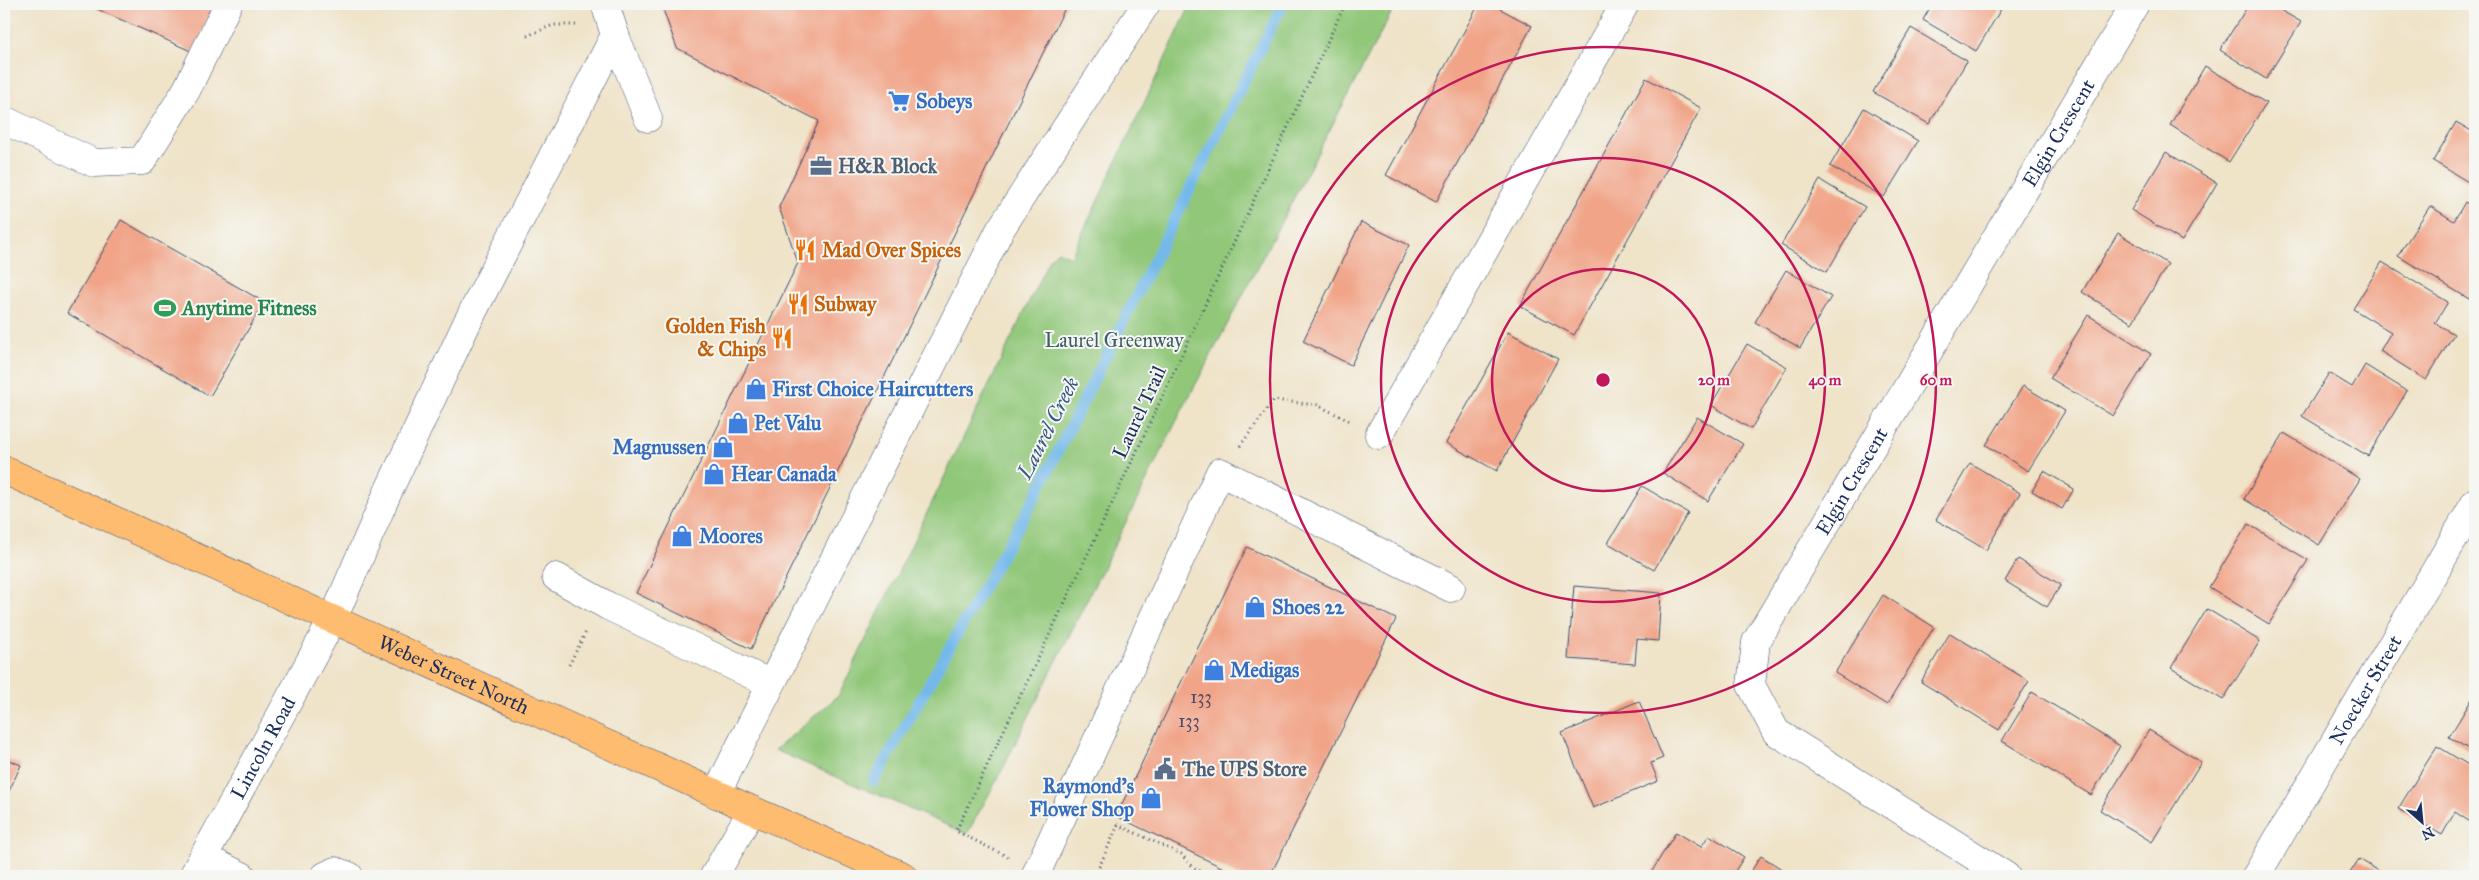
<svg xmlns="http://www.w3.org/2000/svg" width="2479" height="880" font-family="'IM FELL Great Primer',serif">
<style>
.green{fill:#91c779;stroke:#567b6c}
.lines{fill:none;stroke-linecap:round;stroke-linejoin:round}
.stream{stroke:#75b9eb;stroke-width:11}
.building{fill:#f1a488}
.minor-casing{stroke:#3b4a6e;stroke-width:29}
.major-casing{stroke:#3b4a6e;stroke-width:29}
.path{stroke:#3b4a6e;stroke-width:3;stroke-dasharray:1 4;stroke-linecap:butt}
.minor{stroke:#fff;stroke-width:28}
.major{stroke:#febc70;stroke-width:28}
.ring{fill:none;stroke:#c2185b;stroke-width:2.5}
.labels{text-anchor:middle;stroke-width:4;stroke-linejoin:round;paint-order:stroke}
.number-label{font-size:18px;fill:#504c68}
.shop-label{font-size:20px;font-weight:bold;fill:#366cbe;stroke:#f6f6f2;text-anchor:start}
.street-label{font-size:20px;fill:#1b2f5e;stroke:#f6f6f2}
.service-label{font-size:20px;font-weight:bold;fill:#4e5e75;stroke:#f6f6f2;text-anchor:start}
.food-label{font-size:20px;font-weight:bold;fill:#c56008;stroke:#f6f6f2;text-anchor:start}
.leisure-label{font-size:20px;font-weight:bold;fill:#27864d;stroke:#f6f6f2;text-anchor:start}
.park-label{font-size:20px;fill:#3e5d66;stroke:#f6f6f2}
.water-label{font-size:21px;font-style:italic;fill:#365888;stroke:#f6f6f2}
.centre{fill:#c2185b;stroke:#f6f6f2;stroke-width:2.5}
.ring-label{font-size:15px;text-anchor:middle;font-weight:bold;fill:#c2185b;stroke:#f6f6f2;stroke-width:4;stroke-linejoin:round;paint-order:stroke}
</style>
<rect width="100%" height="100%" fill="#f6f6f2"/>
<filter id="ink" filterUnits="userSpaceOnUse"><feTurbulence type="fractalNoise" baseFrequency=".02" numOctaves="2"/><feDisplacementMap in="SourceGraphic" scale="10" xChannelSelector="R" yChannelSelector="G"/><feConvolveMatrix kernelMatrix="1 2 1 2 8 2 1 2 1" color-interpolation-filters="sRGB"/></filter>
<filter id="wash" filterUnits="userSpaceOnUse"><feTurbulence type="fractalNoise" baseFrequency=".0096" numOctaves="4" result="noise"/><feDisplacementMap in="SourceGraphic" scale="20" xChannelSelector="R" yChannelSelector="G"/><feGaussianBlur stdDeviation="1.12" result="paint"/><feColorMatrix in="noise" values="0 0 0 0 0 0 0 0 0 0 0 0 0 0 0 0 0 1.4 0 .05"/><feComposite in="paint" operator="in"/></filter>
<g filter="url(#wash)">
<rect width="100%" height="100%" fill="#efe3c8"/>
<path class="green" d="M1191,4H1396L1179,416L998,778L967,834L775,750L839,695L1050,258L1058,251L1071,257Z"/>
<g class="lines">
<path class="stream" d="M874,781L1036,495L1283,4"/>
</g>
<g id="blocks">
<g class="building">
<path d="M86,4H214L193,52Z"/>
<path d="M661,4H1067L751,649L636,593L798,263L779,207L819,121L677,48Z"/>
<path d="M1479,4H1491L1532,26L1436,202L1386,175Z"/>
<path d="M1932,4H2004L1976,51L1923,20Z"/>
<path d="M2249,4H2270L2301,22L2266,79L2220,50Z"/>
<path d="M1911,28L1967,61L1929,124L1873,92Z"/>
<path d="M2205,66L2266,103L2229,162L2170,125Z"/>
<path d="M1646,78L1701,108L1574,335L1520,306Z"/>
<path d="M1864,108L1918,141L1884,197L1830,166Z"/>
<path d="M2456,122L2475,133V186L2433,161Z"/>
<path d="M2166,152L2217,183L2182,241L2131,210Z"/>
<path d="M1820,180L1865,207L1827,272L1781,245Z"/>
<path d="M2465,202L2475,208V289L2469,299L2398,256L2430,206L2454,221Z"/>
<path d="M121,220L264,302L210,396L67,313Z"/>
<path d="M1361,222L1409,245L1351,365L1303,341Z"/>
<path d="M2118,233L2168,264L2132,323L2082,292Z"/>
<path d="M2382,262L2448,302L2435,323L2454,334L2426,380L2380,351L2391,332L2353,309Z"/>
<path d="M1786,270L1831,297L1800,348L1755,322Z"/>
<path d="M2088,315L2151,354L2113,416L2050,378Z"/>
<path d="M1508,332L1558,359L1497,471L1446,443Z"/>
<path d="M1747,344L1787,367L1751,429L1711,405Z"/>
<path d="M2365,365L2407,391L2368,456L2302,416L2329,373L2352,387Z"/>
<path d="M2023,386L2065,411L2028,471L1986,445Z"/>
<path d="M1697,417L1743,444L1708,501L1663,473Z"/>
<path d="M2284,433L2360,479L2319,545L2244,499Z"/>
<path d="M1970,463L2020,493L1986,550L1936,520Z"/>
<path d="M2044,471L2074,489L2062,509L2032,491Z"/>
<path d="M1642,486L1688,513L1654,570L1608,543Z"/>
<path d="M2248,524L2308,560L2269,624L2209,587Z"/>
<path d="M1247,547L1396,619L1270,876H1240L1116,816Z"/>
<path d="M2018,559L2061,585L2047,607L2005,581Z"/>
<path d="M1574,586L1661,593L1658,641L1637,639L1635,664L1568,659Z"/>
<path d="M1883,595L1934,627L1887,705L1835,673Z"/>
<path d="M2207,609L2260,641L2223,700L2171,668Z"/>
<path d="M1950,633L2029,681L1999,730L1921,682Z"/>
<path d="M2032,692L2120,746L2091,795L2002,741Z"/>
<path d="M2475,694V753L2449,737Z"/>
<path d="M1639,701L1663,758L1651,763L1658,781L1593,808L1562,733Z"/>
<path d="M2149,730L2201,762L2152,842L2100,810Z"/>
<path d="M2437,746L2475,769V825L2455,812L2442,835L2398,809Z"/>
<path d="M4,758L21,765L4,802Z"/>
<path d="M1676,832L1701,847L1709,835L1744,857L1732,876H1649Z"/>
<path d="M1761,856L1793,876H1748Z"/>
<path d="M2359,859L2387,876H2348Z"/>
</g>
</g>
</g>
<g filter="url(#ink)">
<use href="#blocks" fill-opacity="0" stroke="#3b4a6e" stroke-width="1"/>
<g class="lines">
<g class="minor-casing">
<g id="minor">
<path d="M605,4L615,35L648,118"/>
<path d="M4,120L94,163L142,161L187,89L228,4"/>
<path d="M1379,435L1625,4"/>
<path d="M556,577L608,606L771,684"/>
<path d="M716,794L1000,230L1146,4"/>
<path d="M203,857L242,876"/>
<path id="s1" d="M193,876L333,619L387,494L466,325L615,35"/>
<path d="M325,876L335,871L349,876"/>
<path d="M714,876L752,810"/>
<path d="M1035,876L1220,472L1451,588"/>
<path id="s2" d="M2006,876L1776,732L1751,685L1756,642L2135,4"/>
<path id="s3" d="M2256,876L2475,503"/>
</g>
</g>
<g class="major-casing">
<g id="major">
<path id="s4" d="M4,470L752,810L903,876"/>
</g>
</g>
<g class="path">
<path d="M527,36L553,25H576"/>
<path d="M1240,446L1274,400L1317,405L1350,421"/>
<path d="M569,665L587,630"/>
<path d="M1008,857L956,831L1143,438L1345,4"/>
<path d="M1095,876L1118,825L1181,854L1194,868L1211,876"/>
</g>
<use href="#minor" class="minor"/>
<use href="#major" class="major"/>
</g>
</g>
<g class="ring">
<circle cx="1603" cy="380" r="111"/>
<circle cx="1603" cy="380" r="222"/>
<circle cx="1603" cy="380" r="333"/>
</g>
<defs>
<g id="supermarket-bare" transform="scale(1.725)"><path d="M-6-5.5h2.5l.6 2H6L4.5 2H-2.5L-4.4-4H-6ZM-1.5 3.2a1.3 1.3 0 1 0 .1 0ZM3 3.2a1.3 1.3 0 1 0 .1 0Z" fill="#3f7fe0" stroke="#f6f6f2" stroke-width="2.5" paint-order="stroke"/></g>
<g id="office-bare" transform="scale(1.725)"><path d="M-6-3h4V-5.5h4V-3h4V5H-6ZM-1-4.5V-3h2v-1.5ZM-6 0V1H6V0Z" fill="#5c6f8a" stroke="#f6f6f2" stroke-width="2.5" paint-order="stroke"/></g>
<g id="restaurant-bare" transform="scale(1.725)"><path d="M-5-6h1v4h1v-4h1v4h1v-4h1v5L-1.5 .5V6h-2V.5L-5-1ZM5-6V6H3V1.5H1.5Q1.5-4 5-6Z" fill="#e8710a" stroke="#f6f6f2" stroke-width="2.5" paint-order="stroke"/></g>
<g id="stadium-bare" transform="scale(1.725)"><path d="M0-5a6.5 5 0 1 0 0 10a6.5 5 0 1 0 0-10ZM-3.5-1.8h7v3.6h-7Z" fill="#2e9e5b" stroke="#f6f6f2" stroke-width="2.5" paint-order="stroke"/></g>
<g id="shop-bare" transform="scale(1.725)"><path d="M-5-2.5h2.3a2.7 3.5 0 0 1 5.4 0H5L5.5 6h-11ZM-1.5-2.5h3a1.5 2.3 0 0 0-3 0Z" fill="#3f7fe0" stroke="#f6f6f2" stroke-width="2.5" paint-order="stroke"/></g>
<g id="civic-bare" transform="scale(1.725)"><path d="M-.6-6.5H3V-4.5H.6V-3L4-1V1h2V6H-6V1h2V-1L-.6-3ZM-1.2 2.5V6h2.4V2.5Z" fill="#5c6f8a" stroke="#f6f6f2" stroke-width="2.5" paint-order="stroke"/></g>
</defs>
<g fill-rule="evenodd">
<use href="#supermarket-bare" x="899" y="101"/>
<use href="#office-bare" x="821" y="166"/>
<use href="#restaurant-bare" x="805" y="250"/>
<use href="#restaurant-bare" x="798" y="304"/>
<use href="#stadium-bare" x="165" y="308"/>
<use href="#restaurant-bare" x="782" y="338"/>
<use href="#shop-bare" x="756" y="389"/>
<use href="#shop-bare" x="738" y="423"/>
<use href="#shop-bare" x="723" y="447"/>
<use href="#shop-bare" x="714" y="474"/>
<use href="#shop-bare" x="682" y="536"/>
<use href="#shop-bare" x="1255" y="607"/>
<use href="#shop-bare" x="1214" y="670"/>
<use href="#civic-bare" x="1165" y="769"/>
<use href="#shop-bare" x="1151" y="798"/>
</g>
<g class="labels">
<g class="number-label">
<text x="1201" y="703">133</text>
<text x="1189" y="727">133</text>
</g>
<g class="shop-label">
<text x="916" y="108">Sobeys</text>
<text x="772" y="396">First Choice Haircutters</text>
<text x="754" y="430">Pet Valu</text>
<text x="706" y="454" text-anchor="end">Magnussen</text>
<text x="731" y="481">Hear Canada</text>
<text x="699" y="543">Moores</text>
<text x="1272" y="614">Shoes 22</text>
<text x="1230" y="677">Medigas</text>
<text x="1134" y="793" text-anchor="end">Raymond's<tspan x="1134" dy="23">Flower Shop</tspan></text>
</g>
<g class="street-label">
<text dy="7" stroke="none"><textPath href="#s2" startOffset="960">Elgin Crescent</textPath></text>
<text transform="translate(1139 412) rotate(-65)" y="7">Laurel Trail</text>
<text dy="7" stroke="none"><textPath href="#s2" startOffset="555">Elgin Crescent</textPath></text>
<text dy="7" stroke="none"><textPath href="#s4" startOffset="494">Weber Street North</textPath></text>
<text dy="7" stroke="none"><textPath href="#s3" startOffset="216">Noecker Street</textPath></text>
<text dy="7" stroke="none"><textPath href="#s1" startOffset="146">Lincoln Road</textPath></text>
</g>
<g class="service-label">
<text x="838" y="173">H&amp;R Block</text>
<text x="1182" y="776">The UPS Store</text>
</g>
<g class="food-label">
<text x="822" y="257">Mad Over Spices</text>
<text x="814" y="311">Subway</text>
<text x="766" y="333" text-anchor="end">Golden Fish<tspan x="766" dy="23">&amp; Chips</tspan></text>
</g>
<g class="leisure-label">
<text x="182" y="315">Anytime Fitness</text>
</g>
<g class="park-label">
<text x="1114" y="347">Laurel Greenway</text>
</g>
<g class="water-label">
<text transform="translate(1048 428) rotate(-63)" y="7">Laurel Creek</text>
</g>
</g>
<circle cx="1603" cy="380" r="8" class="centre"/>
<g class="ring-label">
<text x="1714" y="385">20 m</text>
<text x="1825" y="385">40 m</text>
<text x="1936" y="385">60 m</text>
</g>
<rect width="2479" height="880" fill="none" stroke="#f6f6f2" stroke-width="20"/>
<g transform="translate(2422 822) rotate(153)" stroke="#f6f6f2" stroke-width="4" paint-order="stroke">
<path d="M0-4L9 19L0 12L-9 19Z" fill="#1b2f5e"/>
<text y="-8" font-size="14" font-weight="bold" text-anchor="middle" fill="#1b2f5e">N</text>
</g>
</svg>
